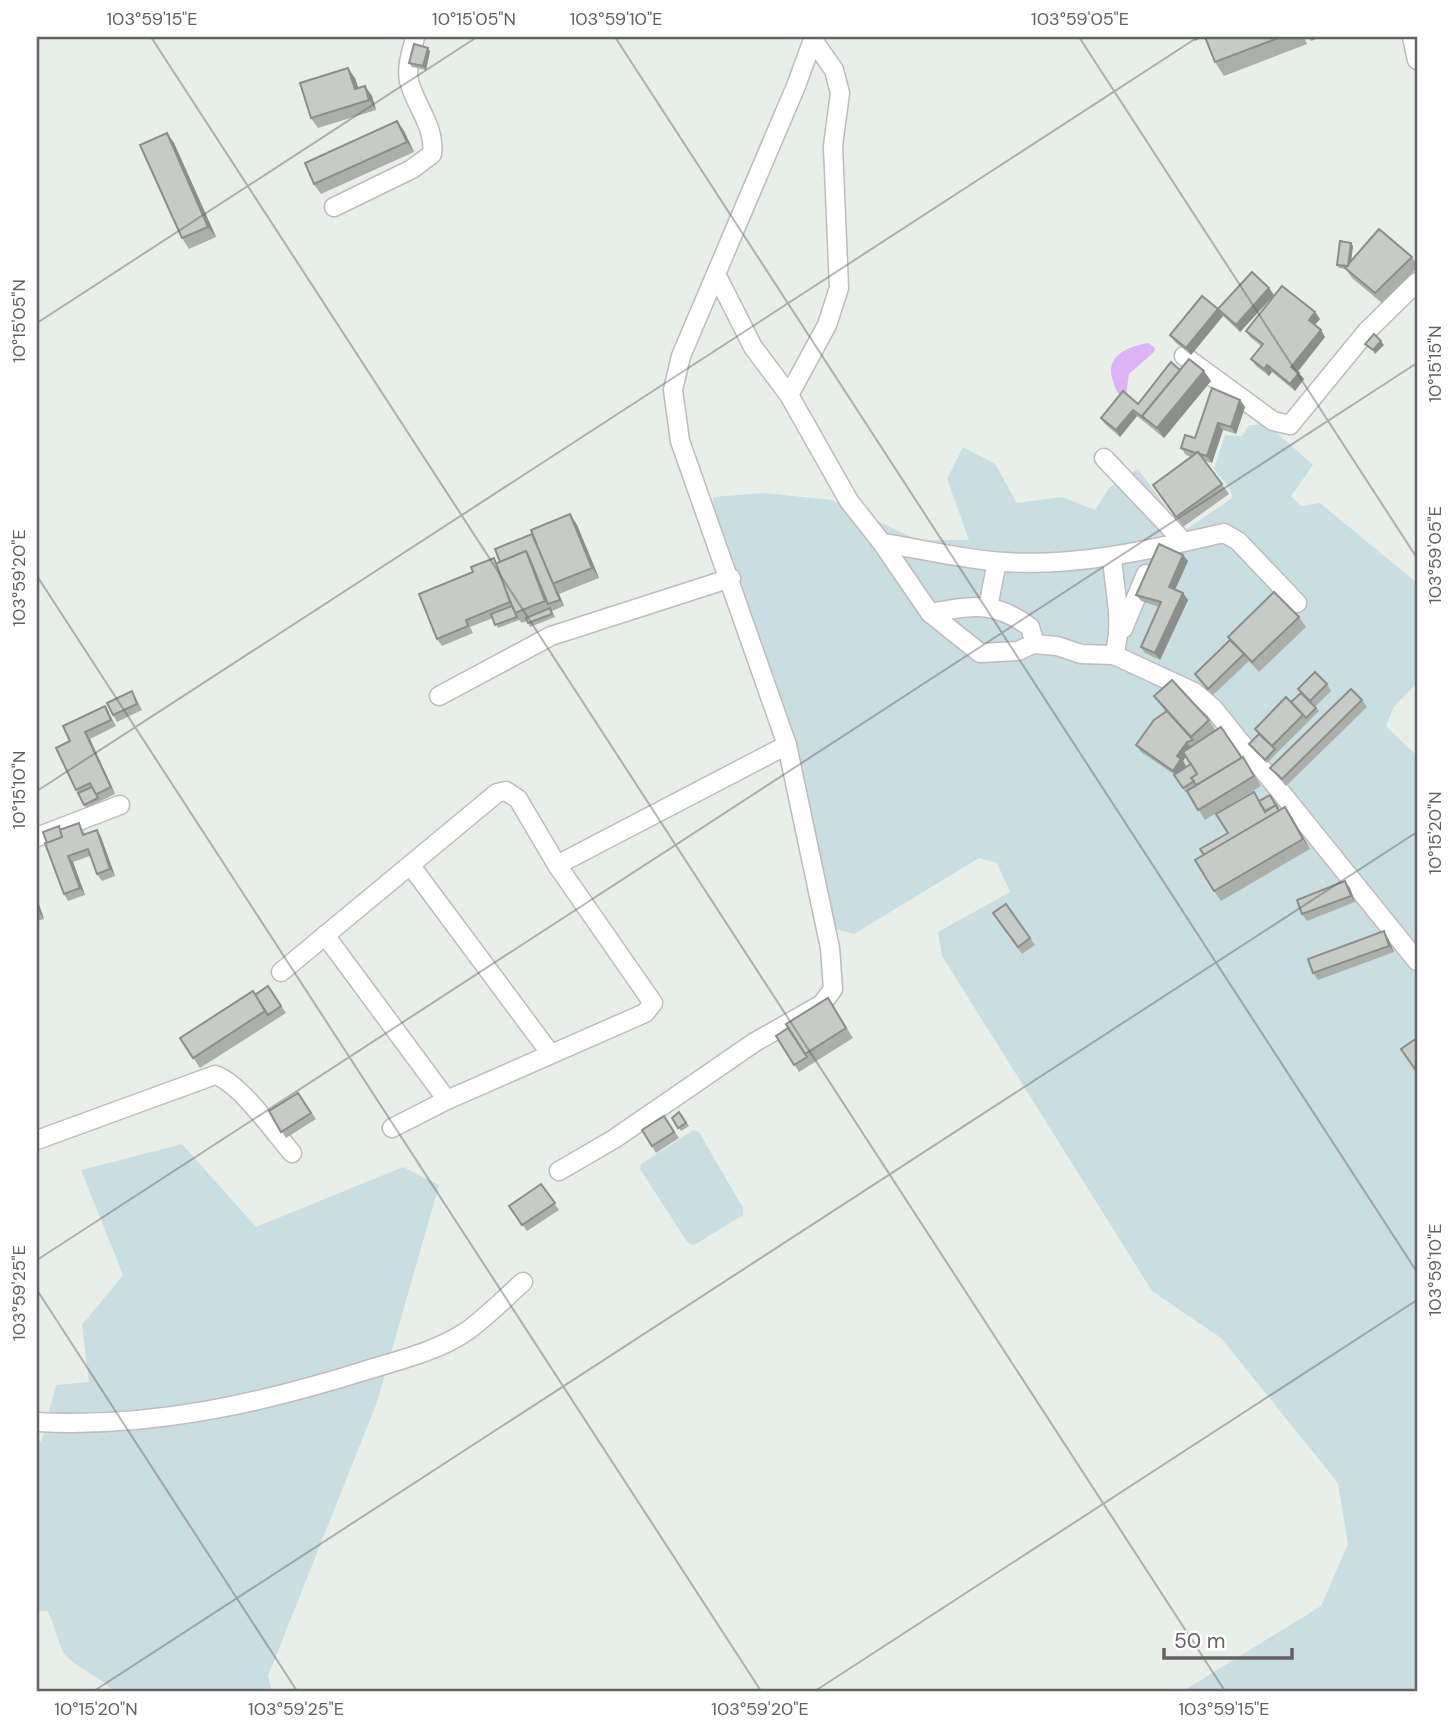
<svg xmlns="http://www.w3.org/2000/svg" width="1454" height="1728" font-family="'DM Sans',sans-serif">
<style>
.green{fill:#c8dee3}
.water{fill:#ddb3f5}
.lines{fill:none;stroke-linecap:round;stroke-linejoin:round}
.minor-casing{stroke:#bfbac0;stroke-width:21}
.minor{stroke:#fff;stroke-width:18}
.wall{fill:#aaafa9;fill-rule:evenodd}
.shaded-wall{fill:#8b8e8a}
.building{fill:#c6cbc5;stroke:#8b8e8a;stroke-width:2}
.ticks{fill:none;stroke:#655f66;stroke-width:2;stroke-opacity:0.45}
.neatline{fill:none;stroke:#655f66;stroke-width:2.5}
.ticks-label{font-size:18px;text-anchor:middle;fill:#655f66}
</style>
<rect width="100%" height="100%" fill="#e8efe8"/>
<g class="green">
<path d="M1267,424L1313,465L1291,496L1301,506L1320,503L1417,583V683L1393,708L1386,726L1417,756V1691H1183L1321,1606L1348,1544L1338,1483L1221,1338L1152,1291L942,956L938,932L1010,892L997,863L979,858L854,934L835,929L713,510V497L764,493L832,500L918,540H969L947,479L963,447L995,464L1017,503L1062,497L1095,510L1110,487L1138,469L1184,531L1232,498L1231,490L1214,469L1225,435L1242,436L1249,425Z"/>
<path d="M694,1130L699,1132L743,1208V1215L694,1245L688,1243L640,1169L641,1164Z"/>
<path d="M182,1144L256,1227L403,1167L439,1185L377,1402L268,1676L272,1691H113C106,1681 81,1670 68,1658C57,1647 56,1624 47,1611H37V1441L41,1442L56,1385L89,1382L82,1325L123,1275L81,1170Z"/>
</g>
<path class="water" d="M1148,343L1155,348L1154,352L1129,374L1126,394L1121,396C1116,391 1115,388 1113,381C1104,356 1127,347 1148,343Z"/>
<g class="lines">
<g class="minor-casing">
<g id="minor">
<path d="M1412,37L1417,60"/>
<path d="M334,207L412,169L432,154C436,128 415,105 409,81C406,66 412,51 415,37"/>
<path d="M717,276L753,347L789,395L849,501L882,543C923,549 964,560 1005,562C1079,567 1152,549 1224,533L1238,541L1297,603"/>
<path d="M1184,356L1273,421L1290,425L1367,331L1417,282"/>
<path d="M789,395L827,325L839,288L833,146L840,93L834,70L813,40"/>
<path d="M1104,458L1184,542"/>
<path d="M882,543L930,613L980,653L1018,651L1033,644L1057,646L1081,654L1114,655L1194,692L1213,708L1417,961"/>
<path d="M1112,556C1114,591 1124,621 1114,655"/>
<path d="M988,607L997,562"/>
<path d="M930,613C973,606 993,600 1030,627L1035,644"/>
<path d="M1123,629L1146,574"/>
<path d="M439,696L551,636L731,578"/>
<path d="M37,837L120,805"/>
<path d="M557,865L787,745"/>
<path d="M411,866L550,1053"/>
<path d="M325,935L447,1100"/>
<path d="M281,972L497,793L506,791L518,799L557,865L653,1003L645,1013L447,1100L392,1128"/>
<path d="M37,1140L215,1075C240,1083 274,1132 292,1153"/>
<path d="M559,1171L614,1139L755,1042L822,1004L833,989L830,948L787,745L680,441L673,390L681,356L796,86L814,37"/>
<path d="M37,1422C151,1428 259,1404 367,1370C400,1360 438,1351 467,1331C487,1317 505,1298 523,1282"/>
</g>
</g>
<use href="#minor" class="minor"/>
</g>
<g class="wall">
<path d="M1192,37H1304L1307,44L1224,76L1215,62L1205,37L1195,41Z"/>
<path d="M1308,37H1322L1311,41Z"/>
<path d="M430,51L426,70L412,67L409,63Z"/>
<path d="M355,78L358,88L365,86L372,96L376,110L318,128L311,118Z"/>
<path d="M397,121L404,131L414,152L321,194L314,184Z"/>
<path d="M167,133L174,143L216,237L189,249L182,238Z"/>
<path d="M1353,246L1351,261L1412,257L1417,265V268L1382,303L1352,278L1346,269L1339,268L1337,265Z"/>
<path d="M1269,288L1274,295L1240,332L1223,316L1191,355L1175,342L1170,335L1218,309Z"/>
<path d="M1315,312L1320,319L1315,325L1321,330L1325,337L1298,372L1304,379L1295,391L1272,372L1269,376L1256,366L1251,359L1261,346L1250,337L1246,331Z"/>
<path d="M1180,370L1211,381L1164,438L1137,416L1120,437L1105,424L1101,418L1138,404Z"/>
<path d="M1240,400L1245,407L1236,434L1223,430L1212,463L1205,461L1229,494L1183,527L1153,485L1191,457L1186,455L1181,448L1195,438Z"/>
<path d="M570,514L577,525L599,578L559,594L564,606L552,611L555,617L530,627L527,621L522,623L519,620L498,628L493,618L470,627L473,633L442,646L437,639L497,563L532,534Z"/>
<path d="M1183,555L1188,561L1175,590L1183,593L1188,600L1160,660L1145,653L1141,647L1159,607L1141,601L1136,595Z"/>
<path d="M1299,617L1306,627L1259,672L1249,661L1213,695L1195,674L1230,640L1228,637Z"/>
<path d="M1327,684L1331,691L1315,707L1319,711L1267,763L1249,744L1259,734L1255,729L1291,703L1301,693L1298,689Z"/>
<path d="M132,691L136,698L142,710L117,722L113,715Z"/>
<path d="M1154,696L1209,720L1215,730L1242,758L1243,757L1261,786L1205,820L1187,791L1185,792L1175,775L1141,752L1136,745L1166,712ZM1186,757L1191,764L1183,769L1186,766L1183,761Z"/>
<path d="M1362,700L1367,707L1286,786L1270,768Z"/>
<path d="M105,706L109,713L116,726L90,739L115,794L86,808L76,790L70,741Z"/>
<path d="M1259,801L1279,811L1285,807L1310,849L1221,901L1214,891L1204,855L1228,833Z"/>
<path d="M79,823L85,834L97,830L101,837L115,876L102,881L97,874L90,856L73,862L85,895L68,901L64,894L61,829Z"/>
<path d="M1350,888L1355,902L1307,921L1302,914Z"/>
<path d="M37,899L44,919L37,921Z"/>
<path d="M1006,904L1035,945L1022,954L993,913Z"/>
<path d="M1388,938L1394,952L1318,980L1313,973Z"/>
<path d="M268,986L286,1013L200,1068L180,1038Z"/>
<path d="M828,998L853,1038L799,1072L776,1036Z"/>
<path d="M298,1093L316,1119L286,1138L269,1111Z"/>
<path d="M679,1112L689,1126L681,1131L672,1118Z"/>
<path d="M664,1116L679,1138L656,1153L642,1130Z"/>
<path d="M541,1184L559,1210L527,1231L509,1206Z"/>
</g>
<g class="shaded-wall">
<path d="M428,48L430,51L426,70L423,66Z"/>
<path d="M348,68L355,78L362,99L355,89Z"/>
<path d="M365,86L372,96L376,110L369,100Z"/>
<path d="M397,121L404,131L414,152L407,142Z"/>
<path d="M167,133L174,143L216,237L208,227Z"/>
<path d="M1351,243L1353,246L1350,270L1348,266Z"/>
<path d="M1269,288L1274,295L1240,332L1236,325Z"/>
<path d="M1218,309L1223,316L1191,355L1186,348Z"/>
<path d="M1315,312L1320,319L1313,327L1309,320Z"/>
<path d="M1321,330L1325,337L1296,373L1291,367Z"/>
<path d="M1381,341L1384,345L1375,354L1373,350Z"/>
<path d="M1267,365L1272,372L1269,376L1264,369Z"/>
<path d="M1204,371L1211,381L1164,438L1157,428Z"/>
<path d="M1299,373L1304,379L1295,391L1290,384Z"/>
<path d="M1240,400L1245,407L1236,434L1231,427Z"/>
<path d="M1133,410L1137,416L1120,437L1116,430Z"/>
<path d="M1218,423L1223,430L1212,463L1207,456Z"/>
<path d="M570,514L577,525L599,578L592,568Z"/>
<path d="M1183,555L1188,561L1173,594L1169,587Z"/>
<path d="M555,588L559,594L564,606L560,600Z"/>
<path d="M1183,593L1188,600L1160,660L1155,653Z"/>
<path d="M85,732L90,739L115,794L111,787Z"/>
<path d="M1187,742L1191,749L1183,761L1186,766L1178,777L1173,771L1177,756Z"/>
<path d="M1285,807L1292,817L1310,849L1303,839Z"/>
<path d="M97,830L101,837L115,876L110,869Z"/>
<path d="M68,856L73,862L85,895L80,888Z"/>
<path d="M1345,881L1350,888L1355,902L1351,896Z"/>
<path d="M37,899L44,919L39,912L37,905Z"/>
<path d="M1384,931L1388,938L1394,952L1389,946Z"/>
</g>
<g class="building">
<path d="M1205,37H1281L1215,62Z"/>
<path d="M414,44L428,48L423,66L409,63Z"/>
<path d="M348,68L355,89L365,86L369,100L311,118L300,83Z"/>
<path d="M397,121L407,142L314,184L305,163Z"/>
<path d="M167,133L208,227L182,238L140,145Z"/>
<path d="M1379,229L1412,257L1375,293L1345,268Z"/>
<path d="M1340,241L1351,243L1348,266L1337,265Z"/>
<path d="M1252,272L1269,288L1236,325L1218,309L1186,348L1170,335L1202,296L1218,309Z"/>
<path d="M1282,286L1315,312L1309,320L1321,330L1291,367L1299,373L1290,384L1267,365L1264,369L1251,359L1263,344L1246,331Z"/>
<path d="M1374,334L1381,341L1373,350L1365,344Z"/>
<path d="M1189,359L1204,371L1157,428L1142,416Z"/>
<path d="M1171,362L1180,370L1142,416L1145,419L1133,410L1116,430L1101,418L1123,391L1138,404Z"/>
<path d="M1212,388L1240,400L1231,427L1218,423L1207,456L1200,454L1198,452L1196,453L1181,448L1185,435L1195,438Z"/>
<path d="M1198,452L1222,484L1176,517L1153,485Z"/>
<path d="M570,514L592,568L552,584L531,530Z"/>
<path d="M532,534L560,600L548,604L528,555L526,551L500,562L495,549Z"/>
<path d="M1159,544L1183,555L1169,587L1183,593L1155,653L1141,647L1161,602L1136,595Z"/>
<path d="M526,551L545,601L515,613L495,564Z"/>
<path d="M494,558L510,602L466,620L468,626L437,639L419,594L473,572L471,567Z"/>
<path d="M1274,592L1299,617L1252,662L1228,637Z"/>
<path d="M512,606L517,617L495,625L491,614Z"/>
<path d="M550,608L552,614L528,623L526,618Z"/>
<path d="M1230,640L1244,654L1208,689L1195,674Z"/>
<path d="M1315,672L1327,684L1310,701L1298,689Z"/>
<path d="M1172,680L1209,720L1191,737L1154,696Z"/>
<path d="M1351,689L1362,700L1282,779L1270,768Z"/>
<path d="M132,691L137,704L113,715L107,703Z"/>
<path d="M1301,693L1316,708L1306,718L1291,702Z"/>
<path d="M1286,697L1303,715L1272,746L1255,729Z"/>
<path d="M105,706L111,720L85,732L111,787L95,795L90,783L76,790L56,748L70,741L63,726Z"/>
<path d="M1167,711L1193,740L1187,742L1177,756L1181,759L1173,771L1136,745L1154,720Z"/>
<path d="M1221,727L1242,758L1196,785L1191,778L1197,774L1183,752Z"/>
<path d="M1259,734L1275,749L1265,760L1249,744Z"/>
<path d="M1243,757L1254,776L1198,810L1187,791Z"/>
<path d="M1191,764L1197,774L1191,778L1194,781L1183,788L1174,775Z"/>
<path d="M92,787L98,798L84,805L78,793Z"/>
<path d="M1254,792L1265,812L1276,805L1279,811L1204,855L1200,849L1228,833L1216,814Z"/>
<path d="M1270,795L1278,809L1276,805L1265,811L1259,801Z"/>
<path d="M1285,807L1303,839L1214,891L1195,860Z"/>
<path d="M79,823L83,835L97,830L110,869L97,874L88,849L68,856L80,888L64,894L45,843L62,837L59,830Z"/>
<path d="M59,826L62,837L47,843L43,832Z"/>
<path d="M1345,881L1351,896L1302,914L1297,900Z"/>
<path d="M1006,904L1030,938L1018,947L993,913Z"/>
<path d="M1384,931L1389,946L1313,973L1308,959Z"/>
<path d="M268,986L281,1006L268,1015L255,995Z"/>
<path d="M253,991L265,1011L193,1058L180,1038Z"/>
<path d="M828,998L846,1028L805,1054L786,1024Z"/>
<path d="M788,1028L807,1057L794,1065L776,1036Z"/>
<path d="M1417,1038V1072L1401,1049Z"/>
<path d="M298,1093L311,1113L281,1132L269,1111Z"/>
<path d="M679,1112L686,1123L678,1128L672,1118Z"/>
<path d="M664,1116L674,1132L652,1146L642,1130Z"/>
<path d="M541,1184L555,1203L522,1225L509,1206Z"/>
</g>
<path class="ticks" d="M151,37L1225,1691M615,37L1417,1272M1079,37L1417,558M37,323L477,37M37,576L761,1691M37,791L1198,37M37,1260L1417,363M37,1290L297,1691M94,1691L1417,832M815,1691L1417,1300"/>
<rect width="1454" height="1728" fill="none" stroke="#ffffff" stroke-width="77"/>
<path d="M1164 1648v10h128v-10" fill="none" stroke="#655f66" stroke-width="3.5"/>
<text x="1174" y="1648" font-size="21" fill="#655f66" stroke="#ffffff" stroke-width="5" paint-order="stroke">50 m</text>
<rect x="38" y="38" width="1378" height="1652" class="neatline"/>
<g class="ticks-label">
<text x="152" y="25">103°59'15"E</text>
<text x="474" y="25">10°15'05"N</text>
<text x="616" y="25">103°59'10"E</text>
<text x="1080" y="25">103°59'05"E</text>
<text transform="translate(19 321) rotate(-90)" y="6">10°15'05"N</text>
<text transform="translate(1435 364) rotate(-90)" y="6">10°15'15"N</text>
<text transform="translate(1435 555) rotate(-90)" y="6">103°59'05"E</text>
<text transform="translate(19 578) rotate(-90)" y="6">103°59'20"E</text>
<text transform="translate(19 790) rotate(-90)" y="6">10°15'10"N</text>
<text transform="translate(1435 833) rotate(-90)" y="6">10°15'20"N</text>
<text transform="translate(1435 1270) rotate(-90)" y="6">103°59'10"E</text>
<text transform="translate(19 1293) rotate(-90)" y="6">103°59'25"E</text>
<text x="96" y="1715">10°15'20"N</text>
<text x="296" y="1715">103°59'25"E</text>
<text x="760" y="1715">103°59'20"E</text>
<text x="1224" y="1715">103°59'15"E</text>
</g>
</svg>
